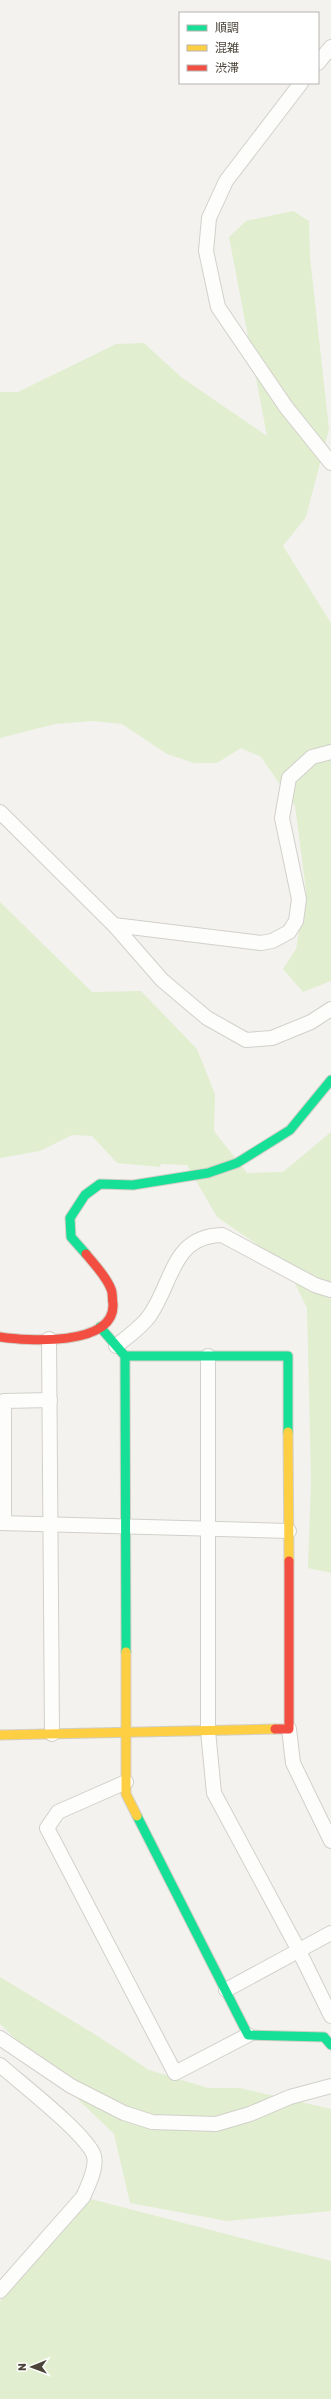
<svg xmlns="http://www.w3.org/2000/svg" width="331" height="2399" font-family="Rubik,'Noto Sans JP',sans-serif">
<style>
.green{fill:#e1eecf}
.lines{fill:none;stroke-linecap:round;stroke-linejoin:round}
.street-casing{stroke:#d2d0cb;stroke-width:16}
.fast-casing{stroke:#d3cfc5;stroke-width:11}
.slow-casing{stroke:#d3cfc5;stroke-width:11}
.jam-casing{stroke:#d3cfc5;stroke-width:11}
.street{stroke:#fdfdfc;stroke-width:14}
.fast{stroke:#16e098;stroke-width:9}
.slow{stroke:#ffcf43;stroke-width:9}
.jam{stroke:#f24e42;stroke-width:9}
</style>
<rect width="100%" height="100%" fill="#f4f2ee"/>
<g class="green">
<path d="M293,211L309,221L310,257L329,429L306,517L283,546L331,623V981L303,992L283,969L296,949L306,890L295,806L261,757L241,748L217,763H194L167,754L122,724L93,721L55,724L0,738V392H18L116,344L144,343L181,377L267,436L229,237L246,221Z"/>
<path d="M0,902L92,992L141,991L197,1049L215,1094L214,1131L247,1173L283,1172L331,1132V1573L308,1568L311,1481L307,1308L293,1279L278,1259L217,1217L187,1165L161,1164L160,1167L117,1163L92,1136L72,1135L40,1151L0,1158Z"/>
<path d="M0,1977L96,2035L149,2070L208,2088H240L331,2109V2211L227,2221L130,2203L114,2134L0,2024Z"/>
<path d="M83,2197L331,2261V2399H0V2303L6,2285Z"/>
</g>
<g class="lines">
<g class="street-casing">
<g id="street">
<path d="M318,63L331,47"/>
<path d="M301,83L226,181L209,218L206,251L218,307L286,407L331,463"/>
<path d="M0,812L114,925L162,980L207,1018L246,1040L272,1038L311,1022L331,1009"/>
<path d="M114,925L261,943L272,941L289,932L296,921L299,899L282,818L289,778L312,757L331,752"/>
<path d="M49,1339L52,1734"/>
<path d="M116,1346C127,1337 142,1327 150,1315C173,1282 172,1236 222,1235L315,1285L331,1290"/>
<path d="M208,1356V1731L214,1793L298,1949L331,2016"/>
<path d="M0,1523L289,1531"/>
<path d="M4,1523V1401L50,1400"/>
<path d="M289,1729L293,1763L331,1841"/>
<path d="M126,1782L58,1812L47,1828L175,2073L248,2035"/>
<path d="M226,1990L331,1933"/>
<path d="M0,2038L71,2086L124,2113L152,2122L216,2124L250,2114L290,2097L331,2086"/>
<path d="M0,2065C19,2082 88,2135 94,2156C97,2168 88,2186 83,2197L0,2291"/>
</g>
</g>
<g class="fast-casing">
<g id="fast">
<path d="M86,1254L71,1237L70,1218L85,1195L100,1184L133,1185L208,1173L237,1163L290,1130L331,1080"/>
<path d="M100,1327L125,1356L126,1652"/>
<path d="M125,1356H288V1432"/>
<path d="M137,1816L248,2035L324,2037L331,2045"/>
</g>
</g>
<g class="slow-casing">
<g id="slow">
<path d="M288,1432L289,1561"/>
<path d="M126,1652V1794L137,1816"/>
<path d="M0,1735L275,1729"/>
</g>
</g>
<g class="jam-casing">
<g id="jam">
<path d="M0,1337C26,1341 115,1347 113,1304C112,1300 113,1293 111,1289C106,1276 95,1265 86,1254"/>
<path d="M275,1729H289V1561"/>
</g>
</g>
<use href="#street" class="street"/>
<use href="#fast" class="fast"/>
<use href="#slow" class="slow"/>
<use href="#jam" class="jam"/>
</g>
<rect x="179" y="12" width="140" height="72" fill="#ffffff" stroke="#b7b4b0"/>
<rect x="187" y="25" width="20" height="6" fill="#16e098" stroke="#b7b4b0"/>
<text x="215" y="32" font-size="12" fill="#4b4439">順調</text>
<rect x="187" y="45" width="20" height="6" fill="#ffcf43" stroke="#b7b4b0"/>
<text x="215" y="52" font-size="12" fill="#4b4439">混雑</text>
<rect x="187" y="65" width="20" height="6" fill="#f24e42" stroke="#b7b4b0"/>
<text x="215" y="72" font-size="12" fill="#4b4439">渋滞</text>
<g transform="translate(32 2367) rotate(269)" stroke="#ffffff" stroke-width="3" paint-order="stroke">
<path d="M0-3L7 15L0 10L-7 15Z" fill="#4b4439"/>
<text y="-6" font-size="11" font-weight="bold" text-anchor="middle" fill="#4b4439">N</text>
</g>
</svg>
